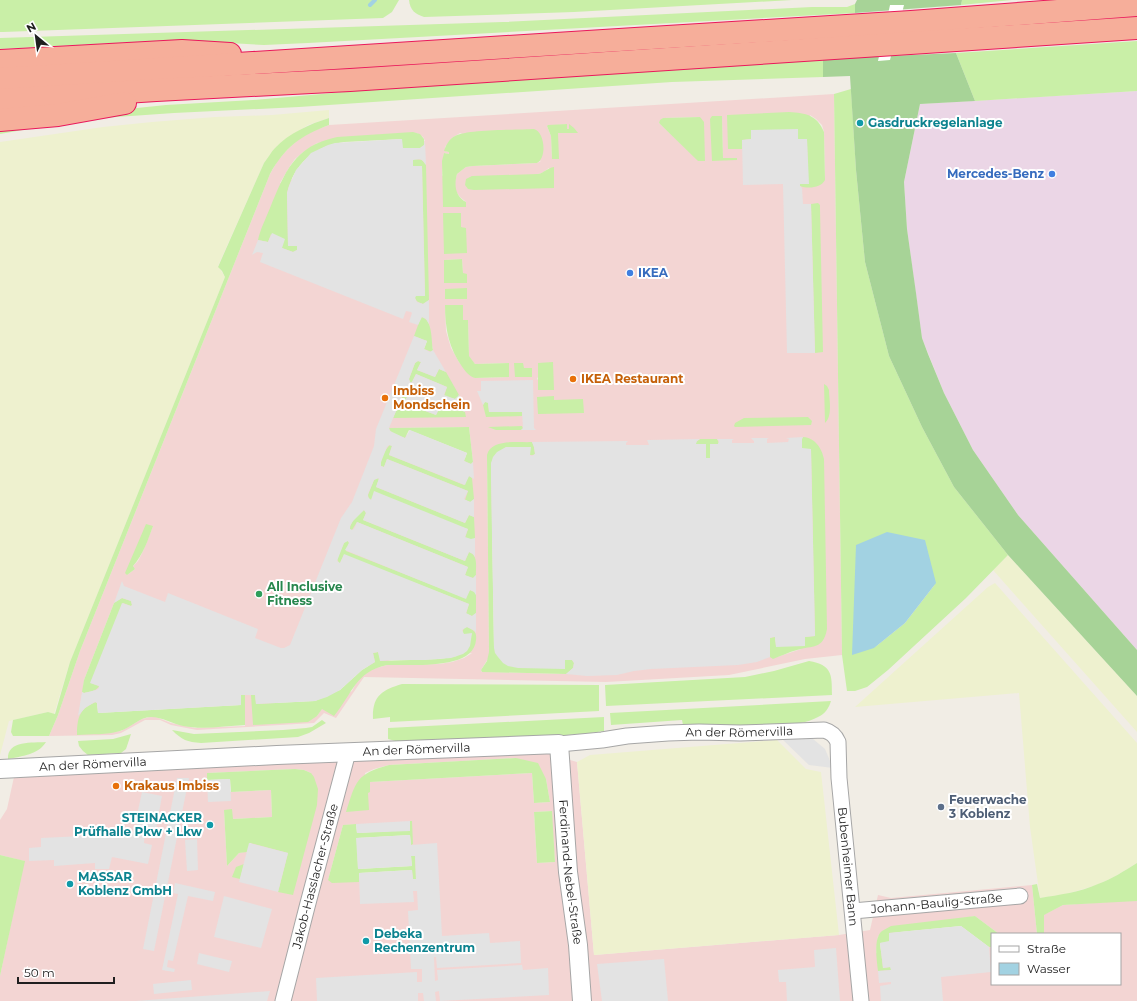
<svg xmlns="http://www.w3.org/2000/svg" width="1137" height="1001" font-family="Montserrat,sans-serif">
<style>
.commercial{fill:#f3d5d3;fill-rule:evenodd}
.industrial{fill:#ebd6e6}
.farmland{fill:#eef1cf}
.grass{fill:#c9efa7;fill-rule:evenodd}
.forest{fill:#a7d397}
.parking{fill:#e3e3e3}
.water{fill:#a2d2e2}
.pier{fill:#fff}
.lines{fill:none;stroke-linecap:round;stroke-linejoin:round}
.stream{stroke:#a2d2e2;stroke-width:4}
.minor-casing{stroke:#a6a6a6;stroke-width:17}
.tertiary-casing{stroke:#a6a6a6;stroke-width:20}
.trunk-casing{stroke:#e9185b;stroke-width:24}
.minor{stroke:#fff;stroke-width:15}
.tertiary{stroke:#fff;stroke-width:18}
.trunk{stroke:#f6ae9a;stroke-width:22}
.culture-dot{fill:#0f9aa8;stroke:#fff;stroke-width:1.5}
.shop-dot{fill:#3f7fe0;stroke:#fff;stroke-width:1.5}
.food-dot{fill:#e8710a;stroke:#fff;stroke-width:1.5}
.leisure-dot{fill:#2e9e5b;stroke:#fff;stroke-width:1.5}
.service-dot{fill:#5c6f8a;stroke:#fff;stroke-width:1.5}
.labels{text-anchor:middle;stroke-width:4;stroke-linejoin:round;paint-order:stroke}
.culture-label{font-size:12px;font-weight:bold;fill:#0d838f;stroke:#fff;text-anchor:start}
.shop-label{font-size:12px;font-weight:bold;fill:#366cbe;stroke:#fff;text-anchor:end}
.food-label{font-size:12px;font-weight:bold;fill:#c56008;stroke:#fff;text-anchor:start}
.leisure-label{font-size:12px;font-weight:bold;fill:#27864d;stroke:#fff;text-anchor:start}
.street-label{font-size:12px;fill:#1f1f1f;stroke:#fff}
.service-label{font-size:12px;font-weight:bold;fill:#4e5e75;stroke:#fff;text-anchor:start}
</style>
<rect width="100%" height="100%" fill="#f1ede5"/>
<g class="commercial">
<path d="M834,94L842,655L805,659L729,675L606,682L364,677L336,718L324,713L314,723L197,730L171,725L160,720H145L121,733L112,735L49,736L58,715L80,651L270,174L278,160L288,149L300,138L313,131L329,125ZM810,115L816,119L822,125L824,132L825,180ZM712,116H722L723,158H737L712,160ZM700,117L705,160L699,161L659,123L663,118ZM567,124V129H569V125L577,133H558V159H552L551,136L547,126ZM417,133L423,137L425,141L280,183L290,166L295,159L302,153L317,143ZM460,133L541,161L537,163L473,166L466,167L457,174L455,182V190L460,197L466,202L465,207L442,175L444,153L449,154V152L445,151V147L452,138ZM549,168L554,188L538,174L542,173ZM461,213V228L443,214ZM462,259L463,274L444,260ZM445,305L463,320H468L469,357L475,364L509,363V377L475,378L459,362L451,348L446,331ZM429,324L430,335L433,350L424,349ZM538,363L553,390L537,379L539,375ZM469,427L473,462L389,428H390ZM487,455L491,519L566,674L485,672H482L481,670L489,657V652ZM153,526L144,549L138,561L133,566L135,569L127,575ZM114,603H122L83,691L84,680ZM775,637L801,649L777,657ZM472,653L464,658L452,662L439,664L387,665L373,669L358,679L352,691L322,708L317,716L255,695L391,660ZM244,695L245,726L195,728L171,723L156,717H150L142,719L121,731L112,732L77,734L97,703Z"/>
<path d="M546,753L577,762L594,955L839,935L870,930L878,895L891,898L1032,885L1037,934H999L975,916L878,936L876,953L992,947V984H1120V934H1044L1043,915L1063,905L1136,900L1137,901V1001H0V976L24,861L0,855V820L7,809L14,777L182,768ZM516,758L546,779L550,802L534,803L532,773L370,782V792H368L365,773L374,769L389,765ZM295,769L304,770L311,773L244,852L239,853L227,866L224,810L232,819L272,817L271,790L231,792L207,780V773ZM551,811L555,862L537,863L534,812ZM410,822L412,870L328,880L343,825Z"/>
</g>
<path class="industrial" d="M1137,91V650L1018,515L973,450L944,393L922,338L907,229L904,182L920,104Z"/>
<g class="farmland">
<path d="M329,110V118L308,125L289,137L275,148L264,163L218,266L225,277L70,662L54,714L48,712L9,721L0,755V142L103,127L152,122L215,117L272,115Z"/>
<path d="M1008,555L1137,696V732L993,570Z"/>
<path d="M995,583L1137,743V863L1114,877L1097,885L1063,895L1040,898L1030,827L1019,693L855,707L988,587Z"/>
<path d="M777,740L806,769L821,772L839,935L594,955L577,762L590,755Z"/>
</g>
<g class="grass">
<path d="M0,0H399L392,12L383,18L3,32H0Z"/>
<path d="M409,0H792L574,12L424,17C415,14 410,10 409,0Z"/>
<path d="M962,0H1012L961,5Z"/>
<path d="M855,4V13L308,43L264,45L174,40L0,49V38L503,22L812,7H847Z"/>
<path d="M1137,41V91L975,101L956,53Z"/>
<path d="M823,59V77L672,82L299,107L174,113L102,118L45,126L0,134V127L72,119L137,108L166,105L253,100L412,86Z"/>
<path d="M851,89L856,170L865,262L889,356L922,427L954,487L1008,555L966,598L888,670L867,687L855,691H847L842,655L834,94ZM936,583L905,623L874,648Z"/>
<path d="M789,112C806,113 817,115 824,132L825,180C821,188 808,189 800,186V184H808L807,139H798L751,131V139L742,140V149H728L727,115Z"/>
<path d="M712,116H722L723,158H737V160L712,161L710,119Z"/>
<path d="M700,117L704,122L705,161H698L659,123L660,120L663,118Z"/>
<path d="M329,118V125C300,136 285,147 270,174L80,651L58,715L49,736H13L11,732L13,720L48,712L55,714L70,662L225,277L222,271L218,267L264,163C268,158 271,152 275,148C289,133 310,124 329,118Z"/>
<path d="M567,124V129H569V124L574,128L578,133H558L559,159H552L551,136L547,126L548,125Z"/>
<path d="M534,129C545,132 547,158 537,163L473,166L466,167L457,174C454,185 455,196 466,202V207H443L442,161L444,153L449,154V152L444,151C446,145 449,139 455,136C467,129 518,130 534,129Z"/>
<path d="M413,132L420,134L424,139V145L420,148H402V139L344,142C314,146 294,164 287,193L288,246H297V250L293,252L282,248L271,234L268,242L258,240C260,230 266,218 270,208C285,172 294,146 337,137Z"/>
<path d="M414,159L422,160L426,165L429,300L423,304C419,302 415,302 415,296H425L422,166H413V160Z"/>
<path d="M554,167V188L474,190L468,189L465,185L466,179L472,176L538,174C544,173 547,168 554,167Z"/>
<path d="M818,203L820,205V209L823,352L815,353L811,204Z"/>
<path d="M443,213H461V227L466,228L467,253L444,254Z"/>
<path d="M462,259L463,273L467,274V283H444V260Z"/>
<path d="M467,288V299H445V289Z"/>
<path d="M445,305H463V320H468L469,356L475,364L509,363V377L475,378C469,376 466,372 463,368C449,349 445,329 445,305Z"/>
<path d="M421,317C433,319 431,340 433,350L432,352L424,349L427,341L414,336Z"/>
<path d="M418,361L421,362L417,370L435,377L439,369L446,372L459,395L458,397L455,399L444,396L447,387L416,374L412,382H410L409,379L415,363Z"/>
<path d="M553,362L554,390H538V363Z"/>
<path d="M514,363H523L524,368H532V377H515Z"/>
<path d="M824,384L827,386L829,390C829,399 833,416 825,423Z"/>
<path d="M406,393L408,395L404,403L436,415L440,407L449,410L463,411L465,412L466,417L393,418L402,397Z"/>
<path d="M554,396V400L583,399L584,413L538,414L537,397Z"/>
<path d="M485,402H488L489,412H522V416L486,417L483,405Z"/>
<path d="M808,417L812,421L811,425L735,427L734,426L735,423L744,418Z"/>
<path d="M522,426L523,429L521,430H496L488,427Z"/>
<path d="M469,427L473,462L471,464L464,461L467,453L409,430L405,438C400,436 390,434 389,428Z"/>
<path d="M803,437C816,438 822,449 824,459L827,629C823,650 813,645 797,650C789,652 781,656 773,659L770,657V638L775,637L776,646H805V637L815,636L811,449H802V439Z"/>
<path d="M700,439H717L719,443L710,458H706L696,444V442Z"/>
<path d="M532,442L534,447L535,454L533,455H530V447H506L491,463L494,648L565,668V660H572L574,663L573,668L566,674L482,672L481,670L487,661L489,652L487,455C491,438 519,443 532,442Z"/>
<path d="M390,445L392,446L389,455L464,485L469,476L472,478L474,499L471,502L465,500L468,491L387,459L384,467L381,466C380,460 385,449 390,445Z"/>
<path d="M377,478L379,479L376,487L465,523L469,515L474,517L475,538L473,540L465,538L468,529L369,499L368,495L374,480Z"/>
<path d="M364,510L366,513L363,520L465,561L469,552C478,555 476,566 476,575L473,578L466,576L465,575L468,567L357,522L352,530L350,529C350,522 358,514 364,510Z"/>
<path d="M146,524L153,526C148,540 143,555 133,566L135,569L127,575L125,573Z"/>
<path d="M346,541H348L349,543L346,551L465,598L470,590L475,592L476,595V613L472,616L466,614L469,604L344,555L340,563H339L337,559L344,543Z"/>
<path d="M122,598L131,601L132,605L131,606L123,603L91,683L99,686C97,691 89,692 84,693L82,692L84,680L114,603Z"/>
<path d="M467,627C474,630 477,632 476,640C474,671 409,664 387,665C355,672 353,693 334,716L322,709L317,716L308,722L253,725L251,695H255L256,704L315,701L340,690L362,670L375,662L373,653L378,652L381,661L440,659L457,656L472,634H464L462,633L464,628Z"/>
<path d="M809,661C832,665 832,674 832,695L606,706L605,685L745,677L774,671Z"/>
<path d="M402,684L599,685V711L390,722V717L373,719C372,696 382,690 402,684Z"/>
<path d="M241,695H245V725C225,726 203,730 183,726C173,724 162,717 151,717C139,717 131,728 120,731C107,735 91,734 77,735C77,719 79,708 96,702L97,703L98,713L241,705Z"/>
<path d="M831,701C829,708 825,714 818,717C807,723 794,724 782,725C749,727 716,725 683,725L682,720L611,725L610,713Z"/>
<path d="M604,717V731L584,734L458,741L399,742L388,739V728Z"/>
<path d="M322,720L326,723L309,733L298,737L201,743C187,742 182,740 172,730L194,734L283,730L306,728L312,727Z"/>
<path d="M131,734L126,749L121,753L88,755L83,751L79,746L78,741L113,739Z"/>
<path d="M46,742C38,755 22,756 8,759C7,740 33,743 46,742Z"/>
<path d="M516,758L538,763L546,779L550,802L534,803L532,773L370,782V792L368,793L369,810L346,812C356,781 356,774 389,765Z"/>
<path d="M295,769L304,770L311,773L314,777L318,789L317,805L293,895L278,892L288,853L250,843L247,852L239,853L227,866L224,810L232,809L233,819L272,817L271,790L231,792L230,779L207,780V773Z"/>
<path d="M552,811L555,862L537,863L534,812Z"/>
<path d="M410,821H412L413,844L411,845L410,835L357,838L358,869L412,866L411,856H415L416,879H413L412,870L359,873V882L332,883L328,880L343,825L356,824L357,833L410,830Z"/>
<path d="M0,855L25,861L0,976Z"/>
<path d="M1137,863V901L1063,905L1044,915V934H1037L1032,885L1037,884L1040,898C1059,895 1080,892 1098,884C1112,879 1124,871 1137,863Z"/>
<path d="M244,864L240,879L232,877L236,867Z"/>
<path d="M975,916L999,934H992V947H989L961,926L889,933L890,942L880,943L883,968L891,967V970L878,971C877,961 873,938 882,931C885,929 888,928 891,926Z"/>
</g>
<g class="forest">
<path d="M857,0H962L961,5L855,13V4Z"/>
<path d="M956,53L975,101L920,104L904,182L907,229L916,293L922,338L928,354L944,393L973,450L1018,515L1137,650V696L1008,555L954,487L922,427L889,356L865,262L856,170L850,76L823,77V59Z"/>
</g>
<g class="parking">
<path d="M798,129V139H807L809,184H800V186L802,188L803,204H811L815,353H787L783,184L743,185L742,140L751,139V130Z"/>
<path d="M402,139L403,148H420L424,145L425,141L426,165L423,161L420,159L413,160V166H422L425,296H416L415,298L417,302L423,304L429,300V324L426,319L422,317L418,325L409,322L412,313L411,312L406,311L403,319L260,262L263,253L257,252L252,255L258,240L268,242L272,233L285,239L282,248L293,252L297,250V246H288L287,193L289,186L296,170L311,153L328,145L335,143Z"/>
<path d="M414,336L427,341L424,349L430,352L433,350L446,372L439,369L435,377L417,370L421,362L418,361L415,363L409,379L410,382H412L416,374L447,387L444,395L455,399L459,395L465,412L460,410H449L440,407L436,415L404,403L408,395L406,393L402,397L389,428L390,431L405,438L410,430L467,453L464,461L471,464L473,462L474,479L469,476L465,485L389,455L392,446L389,445L387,447L381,462V466L384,467L387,459L468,491L464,499L470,502L474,499V517L469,515L465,523L376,487L379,478L374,480L368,494V497L371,500L374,491L468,529L465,537L471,539L475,538V557L473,554L469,552L465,561L363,520L366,513L364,510L353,521L350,526V529L352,530L354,529L357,522L468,567L465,575L473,578L476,575V595L474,592L470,590L466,599L345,550L349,543L348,541L344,543L337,561L340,563L344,554L469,604L466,613L472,616L476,613V633L475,631L467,627L462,630L464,634L472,633L470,646L467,651L463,654L451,658L425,660H391L380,661L378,652L373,653L375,662L362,670L340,690L327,697L315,701L256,704L255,695H241V705L98,713L97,703L95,702L85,708L78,716L82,692L84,693L96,690L99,688V686L90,683L122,603L131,606L132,605L131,601L122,598L114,603L122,581L124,586L165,602L168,593L258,629L255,638L281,648H284L290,645L341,518L352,502L374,446L376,429Z"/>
<path d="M533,380L534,428L536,430H521L523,428L522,412H489L488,403L485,402L483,405L477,391H481V381Z"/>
<path d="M803,437L802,439V448L811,449L815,636L805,637V646L776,647L775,637H773L770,638V657L757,662L738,665L651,669L634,671L617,675L587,676L566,674L573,668L574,663L572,660H565V669L518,668L508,666L503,663L498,657L495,653L494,648L491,479V463L493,457L497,452L506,447H531L530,455L532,456L535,454L534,447L532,442L628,441L626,443V445H649L647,440L700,439L697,441L696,444H706V458H710V444H718L719,441L717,439H734L732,440V443H754V441L751,438H769L767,439V443L788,442L789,439L786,438Z"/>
<path d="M781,738L813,739L825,749L833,768L809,765Z"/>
<path d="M177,778H189L154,951L143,949Z"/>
<path d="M230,779L231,801L208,802L207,780Z"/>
<path d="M142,792L162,796L156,829L135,824Z"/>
<path d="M410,821V831L357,833L356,824Z"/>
<path d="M145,833L144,843L152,845L148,864L112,857L109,869H95V863L54,866V860L29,861V848L41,847V838Z"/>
<path d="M410,835L411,845L437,843L442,936L489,933L490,943L520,941L521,963L437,968L436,957H434L435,981L438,980L437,970L522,965L523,970L548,968L549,995L440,1001L439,991L435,992L436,1001H424L423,993H418V1001H317L316,978L417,972V982H422V969H411L408,911L418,910L417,891H413L414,902L360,904L359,873L412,870L413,879H416L415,856H411L412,866L358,869L356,838Z"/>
<path d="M197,839L198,870L187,871L185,840Z"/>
<path d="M249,843L288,853L278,892L239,882Z"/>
<path d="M175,883L215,892L213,901L188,896L173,961L168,960L167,967L175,969L174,972L162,970L178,894L173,893Z"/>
<path d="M224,896L272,909L261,948L214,937Z"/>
<path d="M961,926L989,947L991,972L941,977L943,1001H881L880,986L891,984V982L879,983L878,971L891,970L890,967L883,968L880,943L889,941V933Z"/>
<path d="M836,948L840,1001H787L786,982H779L778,970L815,967L814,950Z"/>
<path d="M199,953L232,961L229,972L197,964Z"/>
<path d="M664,959L668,1001H602L597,964Z"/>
<path d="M191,980L192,990L154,994L153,984Z"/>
<path d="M270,991L267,1001H135Z"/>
</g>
<path class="water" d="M887,532L925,540L936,583L905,623L874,648L852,655L856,545Z"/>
<path class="pier" d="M890,5H904L890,60L878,61Z"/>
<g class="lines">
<path class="stream" d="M370,5L375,0"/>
<g class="minor-casing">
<g id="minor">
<path id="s1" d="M559,744L602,740L627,736L668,733L699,732L740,733L824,730C831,732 835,735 838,742L839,778L861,1001"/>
<path id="s2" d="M853,911L1020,896"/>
<path id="s3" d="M283,1001L307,907L348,752"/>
</g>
</g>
<g class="tertiary-casing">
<g id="tertiary">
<path id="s4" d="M0,769L277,755L559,744L568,872L578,945L582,1001"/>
</g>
</g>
<g class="trunk-casing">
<g id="trunk">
<path d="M0,61L182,51L230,54"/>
<path d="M0,79L635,39L911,22L1137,5"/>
<path d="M0,100L156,90L350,80L1137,28"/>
<path d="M0,120L58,115L125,103"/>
</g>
</g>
<use href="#minor" class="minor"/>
<use href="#tertiary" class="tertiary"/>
<use href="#trunk" class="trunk"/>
</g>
<g class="culture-dot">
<circle cx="860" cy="123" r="4"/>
<circle cx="210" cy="825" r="4"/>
<circle cx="70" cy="884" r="4"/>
<circle cx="366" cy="941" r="4"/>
</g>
<g class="shop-dot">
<circle cx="1052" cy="174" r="4"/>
<circle cx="630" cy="273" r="4"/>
</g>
<g class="food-dot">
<circle cx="573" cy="379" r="4"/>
<circle cx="385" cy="398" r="4"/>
<circle cx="116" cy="786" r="4"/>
</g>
<circle class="leisure-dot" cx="259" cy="594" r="4"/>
<circle class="service-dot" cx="941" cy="807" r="4"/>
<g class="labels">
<g class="culture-label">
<text x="868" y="127">Gasdruckregelanlage</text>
<text x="202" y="822" text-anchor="end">STEINACKER<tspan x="202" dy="14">Prüfhalle Pkw + Lkw</tspan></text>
<text x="78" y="881">MASSAR<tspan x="78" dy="14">Koblenz GmbH</tspan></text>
<text x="374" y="938">Debeka<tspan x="374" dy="14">Rechenzentrum</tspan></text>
</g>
<g class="shop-label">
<text x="1044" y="178">Mercedes-Benz</text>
<text x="638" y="277" text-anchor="start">IKEA</text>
</g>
<g class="food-label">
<text x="581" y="383">IKEA Restaurant</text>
<text x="393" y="395">Imbiss<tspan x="393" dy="14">Mondschein</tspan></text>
<text x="124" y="790">Krakaus Imbiss</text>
</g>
<g class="leisure-label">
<text x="267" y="591">All Inclusive<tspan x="267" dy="14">Fitness</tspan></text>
</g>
<g class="street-label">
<text dy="4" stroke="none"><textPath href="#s1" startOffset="181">An der Römervilla</textPath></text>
<text dy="4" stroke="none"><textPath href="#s4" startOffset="417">An der Römervilla</textPath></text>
<text dy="4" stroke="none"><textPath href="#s4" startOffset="93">An der Römervilla</textPath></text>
<text dy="4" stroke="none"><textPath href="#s1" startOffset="410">Bubenheimer Bann</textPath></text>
<text dy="4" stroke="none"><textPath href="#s4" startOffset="688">Ferdinand-Nebel-Straße</textPath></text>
<text dy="4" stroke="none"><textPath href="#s3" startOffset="129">Jakob-Hasslacher-Straße</textPath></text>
<text dy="4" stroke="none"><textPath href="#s2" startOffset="84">Johann-Baulig-Straße</textPath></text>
</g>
<g class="service-label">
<text x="949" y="804">Feuerwache<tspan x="949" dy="14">3 Koblenz</tspan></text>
</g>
</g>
<rect x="991" y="933" width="130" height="52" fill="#ffffff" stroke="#a5a5a5"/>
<rect x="999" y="946" width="20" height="6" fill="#ffffff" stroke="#a5a5a5"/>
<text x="1027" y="953" font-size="12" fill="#1f1f1f">Straße</text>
<rect x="999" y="963" width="20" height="12" fill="#a2d2e2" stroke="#a5a5a5"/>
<text x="1027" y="973" font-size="12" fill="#1f1f1f">Wasser</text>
<g transform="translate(36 36) rotate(331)" stroke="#ffffff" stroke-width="3" paint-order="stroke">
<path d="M0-3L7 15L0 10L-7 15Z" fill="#1f1f1f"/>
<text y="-6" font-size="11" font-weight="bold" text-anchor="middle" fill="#1f1f1f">N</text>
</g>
<path d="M18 977v6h96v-6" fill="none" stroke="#1f1f1f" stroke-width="2"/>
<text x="24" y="977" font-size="12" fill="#1f1f1f" stroke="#ffffff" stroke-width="3" paint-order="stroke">50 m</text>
</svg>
